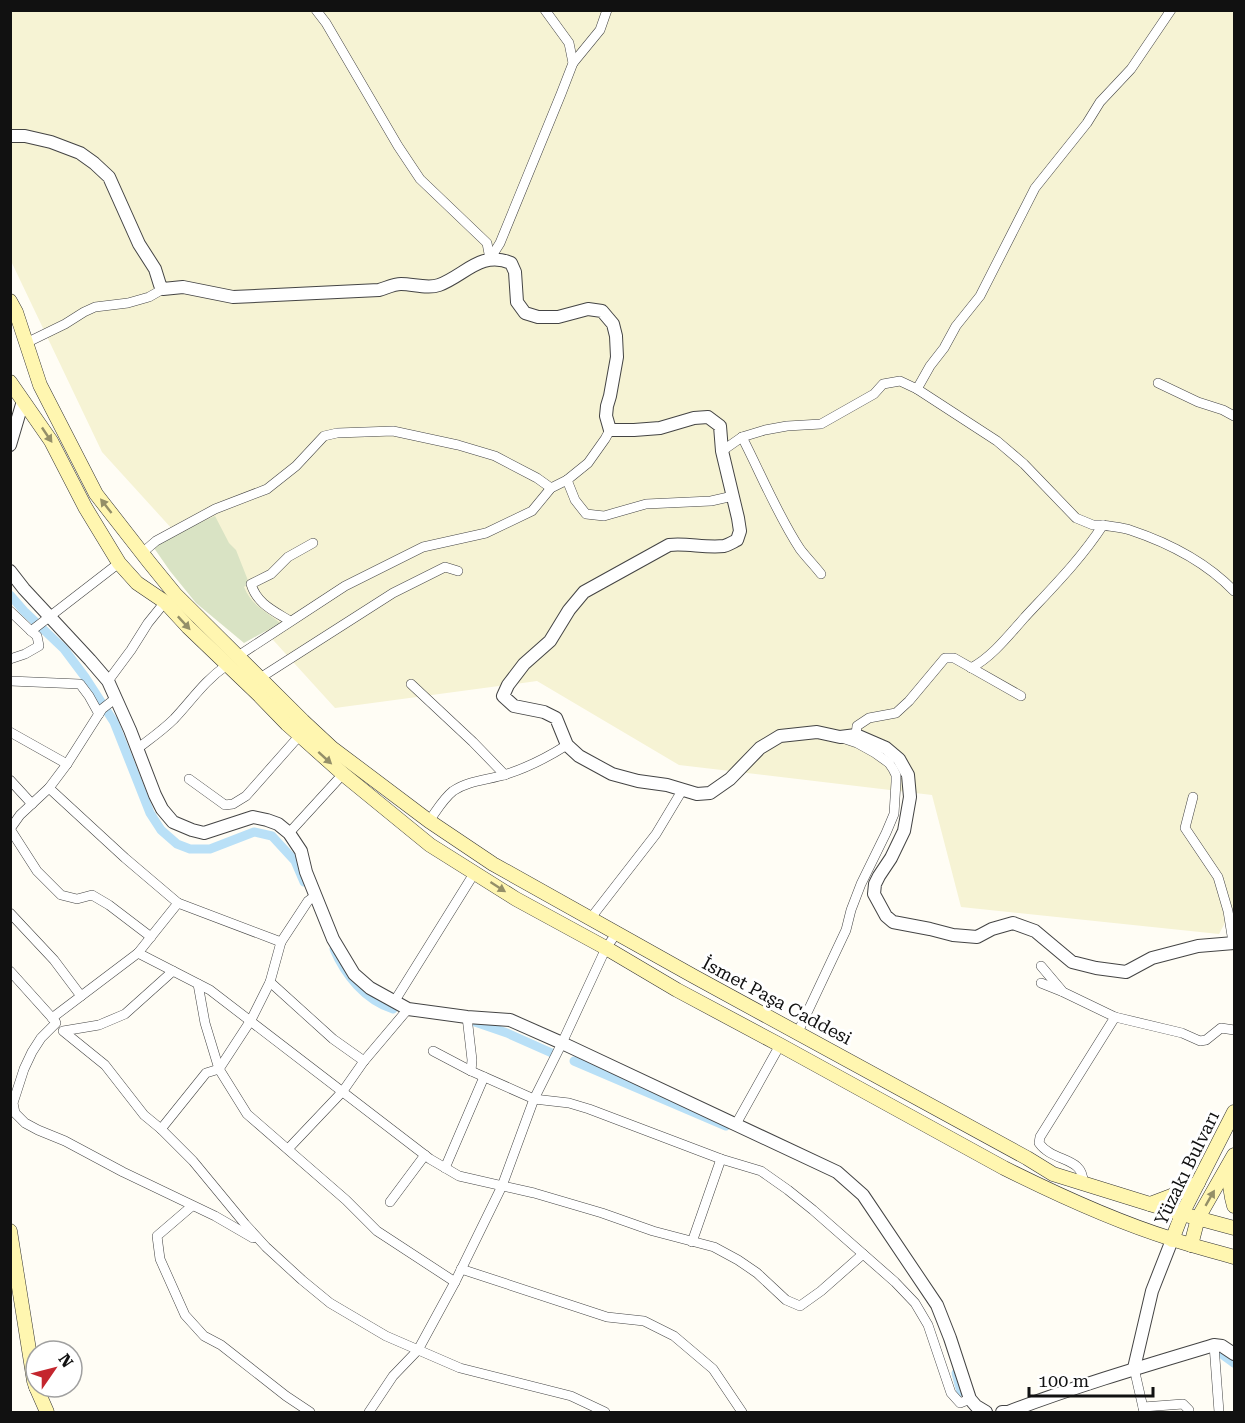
<svg xmlns="http://www.w3.org/2000/svg" width="1245" height="1423" font-family="'Roboto Serif',serif">
<style>
.farmland{fill:#f6f3d4}
.cemetery{fill:#d9e3c4}
.lines{fill:none;stroke-linecap:round;stroke-linejoin:round}
.canal{stroke:#b9e0f7;stroke-width:9}
.minor-casing{stroke:#444;stroke-width:10}
.tertiary-casing{stroke:#444;stroke-width:14}
.secondary-casing{stroke:#333;stroke-width:15}
.minor{stroke:#fff;stroke-width:9}
.tertiary{stroke:#fff;stroke-width:12}
.secondary{stroke:#fff6b0;stroke-width:14}
.oneway{fill:#948f68}
.labels{text-anchor:middle;stroke-width:6;stroke-linejoin:round;paint-order:stroke}
.street-label{font-size:18px;fill:#111;stroke:#fff}
</style>
<rect width="100%" height="100%" fill="#fffdf5"/>
<path class="farmland" d="M11,11H1234V906L1219,934L961,907L932,795L679,765L537,681L335,708L102,452L11,261Z"/>
<path class="cemetery" d="M215,516L229,543L236,550L249,583L244,587C252,606 264,610 280,623L244,643L196,603L170,571L154,548L171,536Z"/>
<g class="lines">
<g class="canal">
<path d="M10,595L24,611L64,649L85,677L114,722L150,813L161,830L177,844L190,849H210L254,832L272,836L295,861L304,882"/>
<path d="M334,949C345,975 365,1000 393,1009"/>
<path d="M472,1021L507,1033L554,1054"/>
<path d="M574,1061L726,1126"/>
<path d="M1223,1355L1234,1363"/>
<path d="M956,1373L961,1392"/>
</g>
<g class="minor-casing">
<g id="minor">
<path d="M316,10L326,23L398,146L420,179L487,243L490,259"/>
<path d="M573,63L600,30L607,10"/>
<path d="M490,259L500,243L561,94L573,63L569,43L545,10"/>
<path d="M26,343L65,324L84,312L95,307L128,303L149,297L163,289"/>
<path d="M1158,383L1198,402L1223,410L1234,416"/>
<path d="M917,389L997,441L1024,464L1076,518L1093,525H1103"/>
<path d="M742,437C761,474 777,514 800,549C806,557 814,565 821,574"/>
<path d="M722,451L742,437L765,430L787,426L821,424L874,394L883,384L900,381L917,389L930,366L944,348L956,326L980,296L1035,188L1087,123L1100,102L1131,69L1171,10"/>
<path d="M567,480L575,500L586,514L604,516L646,504L711,501L733,496"/>
<path d="M142,553L156,541L215,509L267,489L296,466L324,436L337,433L393,431L458,445L495,456L537,478L551,488"/>
<path d="M10,611L31,631"/>
<path d="M290,621C274,611 257,604 251,584L271,574L288,557L313,543"/>
<path d="M238,656L345,586L423,547L486,533L532,511L551,488L567,480L588,463L605,439L610,430"/>
<path d="M10,659L25,654L39,646L37,636L31,631L119,563"/>
<path d="M971,668C992,657 1009,635 1025,617C1052,588 1081,559 1103,525C1112,527 1122,527 1130,530C1169,543 1206,562 1234,591"/>
<path d="M260,678L393,593L445,567L458,571"/>
<path d="M10,681L80,684L89,696L99,714"/>
<path d="M108,681L131,650L148,623L165,602"/>
<path d="M411,684L473,742L505,775"/>
<path d="M10,732L67,764"/>
<path d="M856,735L857,726L869,718L896,713L909,701L945,658H954L1021,696"/>
<path d="M137,749C150,739 163,730 174,719C192,700 204,681 227,665"/>
<path d="M189,779L225,805L233,804L246,796L300,735"/>
<path d="M10,780L32,804"/>
<path d="M49,788L125,858L178,903L281,942L308,901L316,895"/>
<path d="M1193,797L1185,828L1218,877L1228,911L1233,942"/>
<path d="M429,821C437,810 443,799 453,791C469,780 489,780 507,774C529,767 548,757 567,745"/>
<path d="M10,829L37,871L61,895L77,899L92,895L109,905L151,937"/>
<path d="M10,829L20,815L49,788L67,764L102,709L116,698"/>
<path d="M289,833L343,774"/>
<path d="M10,913L54,960L81,996"/>
<path d="M590,919L656,834L683,789"/>
<path d="M138,953L210,990L430,1159L459,1176L534,1193L602,1213L653,1231L714,1247L738,1260L757,1273L786,1300L800,1306L821,1291L863,1254"/>
<path d="M1041,966L1063,992L1115,1017L1040,1137L1039,1143C1053,1163 1084,1156 1083,1183"/>
<path d="M10,971L55,1021"/>
<path d="M173,971L125,1014L99,1025L63,1031L105,1065L144,1115L161,1129L193,1161L245,1224L266,1247L302,1280L330,1303L386,1336L460,1368L571,1396L605,1412"/>
<path d="M270,982L333,1039L364,1061"/>
<path d="M1041,983L1061,991"/>
<path d="M198,984L205,1023L219,1069L247,1114L346,1200L377,1231L455,1282"/>
<path d="M394,1002L475,872"/>
<path d="M467,1017L472,1060L471,1071"/>
<path d="M1115,1017L1182,1033L1200,1041L1206,1040L1221,1028L1234,1030"/>
<path d="M52,1018L138,953L178,903"/>
<path d="M56,1023L41,1038L32,1052L24,1069L13,1103L15,1113L25,1123L38,1130L65,1141L123,1172L215,1216L253,1238"/>
<path d="M798,1032L846,930L851,910L861,884L886,833L894,814L896,782V775L893,769L889,763L875,753L857,743L842,738"/>
<path d="M433,1051L471,1071L534,1099L569,1103L589,1109L721,1159L761,1171L788,1190L813,1210L895,1282L915,1303L928,1325L951,1393L960,1403L970,1399"/>
<path d="M736,1124L780,1045"/>
<path d="M161,1129L206,1073L219,1069L251,1020L270,982L281,942"/>
<path d="M288,1149L343,1091L364,1061L408,1009"/>
<path d="M445,1168L484,1077"/>
<path d="M390,1202L425,1155"/>
<path d="M192,1206L157,1236L160,1259L185,1315L204,1336L221,1345L286,1396L310,1412"/>
<path d="M692,1242L721,1159"/>
<path d="M461,1269L607,1317L644,1321L674,1336L713,1369L742,1412"/>
<path d="M1214,1345L1219,1412"/>
<path d="M1134,1368L1144,1412"/>
<path d="M1143,1407L1183,1404L1189,1410V1412"/>
<path d="M369,1412L393,1376L418,1350L455,1282L502,1186L534,1099L562,1043L606,948L616,934"/>
</g>
</g>
<g class="tertiary-casing">
<g id="tertiary">
<path d="M10,136H25L51,142L80,153L94,163L109,177L139,244L155,269L160,285L163,289L183,287L233,297L379,290C386,288 394,284 401,284C413,284 428,289 439,285C464,276 481,250 511,263L515,272L517,302L525,313L538,317H558L588,309L602,311L613,324L616,336L617,357L610,396L607,406L606,416L610,430H634L660,428L694,418L708,417L720,426L722,451L738,518L740,531L737,540C733,542 728,545 724,546C705,548 687,543 669,545L584,592L569,610L550,641L524,664L508,685L503,696L514,706L544,712L556,718L567,745L579,756L612,774L638,781L667,785L697,794L710,793L730,779L760,748L780,736L817,732L840,737L856,735L886,748L899,759L908,775L910,797L904,831L891,858L879,876L875,884L874,894L886,916L893,922L930,929L953,935L977,937L992,929L1013,923L1035,931L1072,962L1096,968L1126,972L1152,958L1198,946L1234,943"/>
<path d="M10,445L23,401"/>
<path d="M10,571L24,589L90,660L108,681L130,730L155,795L162,809L173,822L192,830L204,833L253,817L267,820L278,824L289,833L301,851L306,872L333,939L354,974L370,988L408,1009L467,1017L510,1020L562,1043L837,1172L863,1195L937,1305L950,1338L970,1399L976,1406L986,1412"/>
<path d="M1134,1368L1152,1291L1172,1240"/>
<path d="M1002,1412H1008C1076,1386 1144,1366 1214,1345L1222,1346L1234,1354"/>
</g>
</g>
<g class="secondary-casing">
<g id="secondary">
<path d="M10,301L16,312L40,385L96,494L149,562L175,594L303,721L332,748L429,821L493,864L695,977L1027,1158L1053,1174L1182,1214L1234,1228"/>
<path d="M10,382L51,441L85,507L119,563L137,583L165,602L188,627L258,694L287,724L343,774L430,845L516,899L606,948L677,990L780,1045L1004,1168C1058,1195 1114,1221 1172,1239C1192,1246 1214,1251 1234,1257"/>
<path d="M1227,1168L1232,1198L1234,1206"/>
<path d="M1150,1204L1171,1196L1198,1183"/>
<path d="M10,1231L34,1381L36,1387"/>
<path d="M1172,1240L1182,1214L1234,1112"/>
<path d="M1191,1245L1198,1218L1234,1155"/>
<path d="M36,1387L47,1412"/>
</g>
</g>
<use href="#minor" class="minor"/>
<use href="#tertiary" class="tertiary"/>
<use href="#secondary" class="secondary"/>
</g>
<defs><path id="oneway-solid" d="M-6-.8H1V-3.2L6.5 0L1 3.2V.8H-6Z" transform="scale(1.5)"/></defs>
<g class="oneway">
<use href="#oneway-solid" transform="translate(47 435) rotate(56)"/>
<use href="#oneway-solid" transform="translate(106 506) rotate(-128)"/>
<use href="#oneway-solid" transform="translate(184 623) rotate(47)"/>
<use href="#oneway-solid" transform="translate(325 758) rotate(42)"/>
<use href="#oneway-solid" transform="translate(498 887) rotate(33)"/>
<use href="#oneway-solid" transform="translate(1210 1198) rotate(-60)"/>
</g>
<g class="labels">
<g class="street-label">
<text transform="translate(777 1001) rotate(28)" y="6">İsmet Paşa Caddesi</text>
<text transform="translate(1187 1168) rotate(-64)" y="6">Yüzakı Bulvarı</text>
</g>
</g>
<rect width="1245" height="1423" fill="none" stroke="#111111" stroke-width="24"/>
<g transform="translate(54 1369) rotate(55)"><circle r="28" fill="#ffffff" stroke="#a0a0a0" stroke-width="1.5"/>
<path d="M0-4.5L10 22L0 15L-10 22Z" fill="#c4262e"/>
<text y="-9" font-size="16" font-weight="bold" text-anchor="middle" fill="#111111">N</text>
</g>
<path d="M1029 1387v9h124v-9" fill="none" stroke="#111111" stroke-width="3"/>
<text x="1038" y="1387" font-size="18" fill="#111111" stroke="#ffffff" stroke-width="4.5" paint-order="stroke">100 m</text>
</svg>
